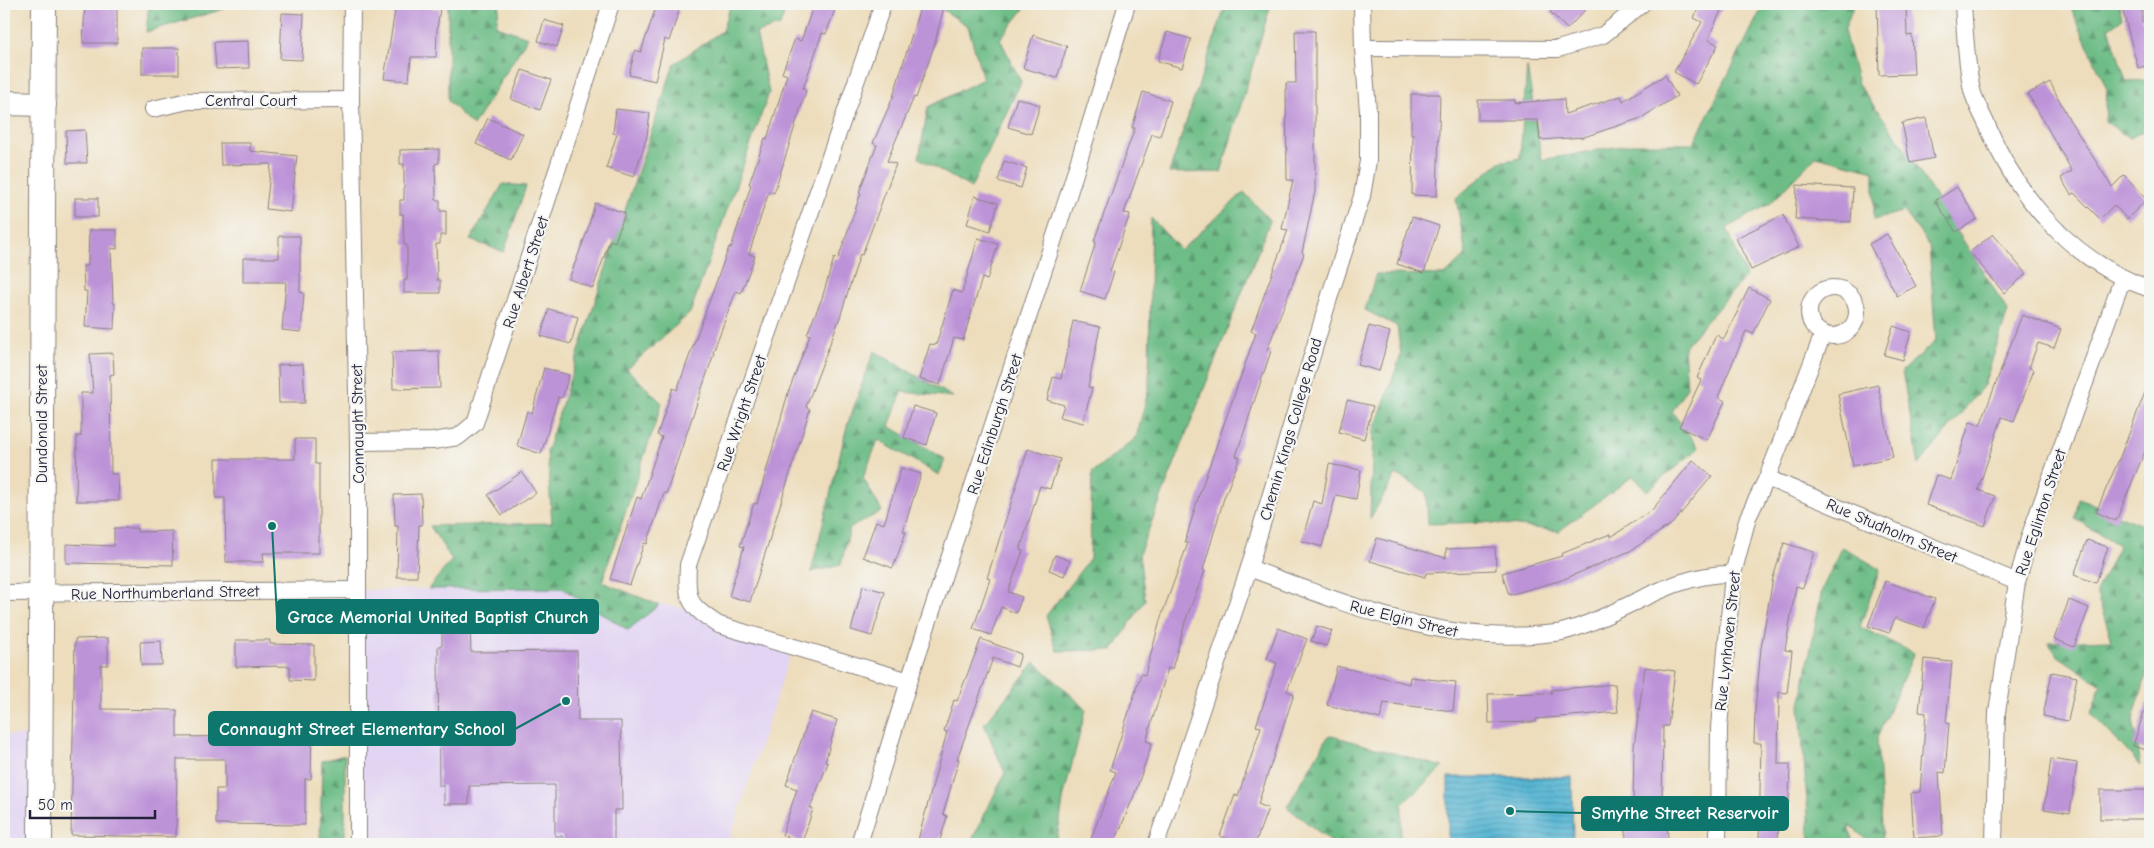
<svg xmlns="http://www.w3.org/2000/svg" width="2154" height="848" font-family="'Comic Neue',sans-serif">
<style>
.built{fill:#e2d4f3}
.forest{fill:url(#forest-firs);stroke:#487061}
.water{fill:url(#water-rules);stroke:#3c6c87}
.building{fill:#bd93d8}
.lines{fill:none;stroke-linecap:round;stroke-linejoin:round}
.street-casing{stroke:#88807c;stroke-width:18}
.secondary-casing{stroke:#88807c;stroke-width:26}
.street{stroke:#fff;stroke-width:16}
.secondary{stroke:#fff;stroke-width:24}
.labels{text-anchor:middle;stroke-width:4.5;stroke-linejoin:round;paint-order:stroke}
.street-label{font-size:16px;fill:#22223b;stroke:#f6f6f2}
.leader{fill:none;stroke:#0f766e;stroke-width:2}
.callout-dot{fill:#0f766e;stroke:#f6f6f2;stroke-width:2}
.callout{fill:#0f766e;stroke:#0f766e;stroke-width:2}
.callout-label{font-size:18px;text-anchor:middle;font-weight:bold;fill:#fff}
</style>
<defs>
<pattern id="forest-firs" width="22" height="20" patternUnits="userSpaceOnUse" patternTransform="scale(1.25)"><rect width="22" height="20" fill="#6ebd87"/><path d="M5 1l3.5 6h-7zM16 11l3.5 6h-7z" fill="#5a9970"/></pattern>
<pattern id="water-rules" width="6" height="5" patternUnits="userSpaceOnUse" patternTransform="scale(1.25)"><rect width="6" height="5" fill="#55b5d3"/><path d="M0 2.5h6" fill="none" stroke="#4693ac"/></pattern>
</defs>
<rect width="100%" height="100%" fill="#f6f6f2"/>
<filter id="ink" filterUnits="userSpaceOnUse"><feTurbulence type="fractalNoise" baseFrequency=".02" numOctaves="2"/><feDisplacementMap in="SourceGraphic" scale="10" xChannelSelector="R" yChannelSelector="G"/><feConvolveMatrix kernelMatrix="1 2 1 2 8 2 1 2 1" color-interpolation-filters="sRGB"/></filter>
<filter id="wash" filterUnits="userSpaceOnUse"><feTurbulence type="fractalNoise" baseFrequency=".0096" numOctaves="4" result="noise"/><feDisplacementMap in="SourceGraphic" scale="20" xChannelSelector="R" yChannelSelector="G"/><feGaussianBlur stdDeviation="1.12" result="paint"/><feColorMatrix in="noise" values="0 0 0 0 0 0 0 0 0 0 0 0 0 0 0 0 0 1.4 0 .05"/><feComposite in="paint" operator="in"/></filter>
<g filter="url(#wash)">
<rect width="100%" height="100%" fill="#edddbc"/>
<g class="built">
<path d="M515,588H562L696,610L793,646L728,844H358L357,590Z"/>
<path d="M4,735L41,736L40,844H4Z"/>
</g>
<g class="forest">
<path d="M149,4H223L224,9L146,32Z"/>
<path d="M448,4H500L496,26L528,37L473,126L448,101Z"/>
<path d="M731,4H787L780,26L756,33L769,93L690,313L627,369L662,403L602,582L659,605L628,630L562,588L428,589L452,560L430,526L552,523L547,451L609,258L674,64L722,31Z"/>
<path d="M934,4H1028L1000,39L1021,82L971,188L919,158L928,107L983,79L968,26Z"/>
<path d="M1226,4H1271L1221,172L1169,173Z"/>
<path d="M1764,4H1854L1844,31L1858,84L1898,138L2008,311L1984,385L1919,465L1902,371L1936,341L1929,245L1904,211L1874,220V171L1816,156L1771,203L1727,228L1746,276L1684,347L1687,387L1672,412L1699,448L1647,491L1633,476L1559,531L1485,522L1428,524L1426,492L1396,474L1370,519L1373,433L1401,355L1397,326L1365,310L1376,274L1445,275L1466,255L1456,198L1500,162L1520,158L1527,67L1542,160L1632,144H1693Z"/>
<path d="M2073,4H2119L2122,19L2109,28L2126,81L2150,80V135L2145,130L2129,138L2105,121L2107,89L2072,10Z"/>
<path d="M503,184L526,186L504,252L470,240Z"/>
<path d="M1244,192L1270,221L1139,554L1145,600L1113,650L1057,651L1046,616L1090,558L1092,473L1136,438L1149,387L1151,218L1181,250Z"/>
<path d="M874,351L953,397L902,392L889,426L945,459L939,475L878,440L863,478L882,511L850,528L841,565L811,572L847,426Z"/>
<path d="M2150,463V663L2133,719L2141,766L2091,713L2101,685L2057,655L2048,642L2112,640L2096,592L2119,545L2075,519L2079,498L2146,527L2147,465Z"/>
<path d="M1842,547L1880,569L1860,627L1914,653L1877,738L1883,844H1872L1849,825L1853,844H1810L1800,706L1822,589Z"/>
<path d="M1035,662L1086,709L1064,795L1056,844H970L1005,773L984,724Z"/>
<path d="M1329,735L1443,767L1402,804L1400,844H1334L1287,807Z"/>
<path d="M345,755V844H320L322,761Z"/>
</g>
<path class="water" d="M1448,777H1572L1573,844H1448Z"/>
<g id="blocks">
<g class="building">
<path d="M85,4H117V43H83Z"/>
<path d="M396,4H411L440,9L437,29L436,57H411L409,81L384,79Z"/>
<path d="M657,4L679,11L669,41L665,39L655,81L629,75L635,50L641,52Z"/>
<path d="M814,4H837L826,34L822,33L803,89L806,91L774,193L769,191L749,254L755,256L741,293L736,291L713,352L714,353L666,494L664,493L647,544L644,543L630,585L610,579L637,497L641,499L662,437L657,435L673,388L677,390L729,247L731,248L751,185L749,184L765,138L767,139L787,75L782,73L795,39L801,41Z"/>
<path d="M921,4L944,7L934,46L916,98L914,97L887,161L896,164L862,255L860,254L840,317L806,407L810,409L750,602L729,596L744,547L740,546L754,503L757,504L788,393L810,335L807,334L822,298L834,258L838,259L861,193L859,192L877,145L873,143L893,97Z"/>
<path d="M1558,4H1591L1567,29L1550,12Z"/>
<path d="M1700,4H1724L1708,39L1718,45L1696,84L1674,72L1702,22L1694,18Z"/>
<path d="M1877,4H1906L1907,36L1912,35L1914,74L1879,75Z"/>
<path d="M2121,4H2142V22L2150,20V65L2138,68Z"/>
<path d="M282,13L304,14L302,60L280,59Z"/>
<path d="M544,20L564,26L557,47L538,41Z"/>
<path d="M1295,31H1315V191L1302,253L1304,254L1267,350L1271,351L1236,456L1240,457L1224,498L1203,570L1205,571L1187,616L1172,669L1168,668L1146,741L1152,743L1135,793L1114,844H1089L1116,772L1110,770L1141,674L1145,675L1161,617L1188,543L1185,542L1199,495L1256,333L1251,331L1288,230L1282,229L1293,180H1287L1286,83H1296Z"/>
<path d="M1167,32L1191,39L1182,68L1158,61Z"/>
<path d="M1033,35L1067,46L1057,78L1023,68Z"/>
<path d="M248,41L249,68L216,69L214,42Z"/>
<rect x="142" y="48" width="37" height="26"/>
<path d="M522,70L551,80L540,110L511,99Z"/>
<path d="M1665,75L1677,96L1641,118L1584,137L1540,140L1538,120H1478V100H1515V103L1564,99L1565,114L1621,96L1623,101Z"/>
<path d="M2050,82L2069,119L2112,187L2124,175L2147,199L2127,219L2114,205L2100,219L2074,193L2071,195L2061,178L2072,171L2028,94Z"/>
<path d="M1143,92L1171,101L1160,136L1152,134L1124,213L1130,214L1110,271L1114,272L1105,299L1080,291L1096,242L1094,241L1135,128H1132Z"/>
<path d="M1411,94H1440L1437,196L1412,195L1413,135H1411Z"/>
<path d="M1017,98L1040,105L1031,134L1008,127Z"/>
<path d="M616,109L650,113L647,136L634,177L606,168L617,134L613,133Z"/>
<path d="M488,118L523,134L511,160L476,144Z"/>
<path d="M1926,118L1934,158L1910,163L1902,123Z"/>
<path d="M85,130L87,163H67L66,131Z"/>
<path d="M220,143H250V151L297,156L291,212L266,209L271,164L221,165Z"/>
<path d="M439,149V163L435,164L436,200H440V211H446V235H440V244H436L437,280H440V293H404V280H407V245H404L403,214H400V200H404V164H400V150Z"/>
<path d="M1004,161L1027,168L1021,188L998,181Z"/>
<path d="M1797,185L1853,188L1851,222L1795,219Z"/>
<path d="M1957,187L1977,219L1956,232L1935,201Z"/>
<path d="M975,196L998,203L990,231L967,224Z"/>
<rect x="75" y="198" width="23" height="19"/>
<path d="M595,203L625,213L615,242L610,240L593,288L569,279L587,232Z"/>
<path d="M1783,215L1799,247L1751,270L1736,238Z"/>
<path d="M1412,217L1439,226L1424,273L1397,264Z"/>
<path d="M89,230H117V249L111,248L113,303H115L114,329L85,327L87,291H84L83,266H88Z"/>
<path d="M1887,234L1916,286L1897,296L1869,244Z"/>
<path d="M1993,234L2026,274L2004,293L1970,252Z"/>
<path d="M279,236H300V292L304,293L301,332L282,330L286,282H243V258H279Z"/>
<path d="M978,238L998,244L987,280L982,278L963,340L954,338L940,385L919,379L930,344L936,345L953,290L962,293Z"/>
<path d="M1749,288L1770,299L1753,334L1746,331L1718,397L1725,401L1707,440L1679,427L1701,380L1697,378L1716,335L1724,339Z"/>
<path d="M549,309L578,317L571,344L541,336Z"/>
<path d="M2022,315L2061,329L2054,348L2038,343L2029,368L2034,370L2014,421L2002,417L1978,490L1995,496L1985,526L1926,505L1936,475L1951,480L1970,422L1980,425Z"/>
<path d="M1073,321L1100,327L1088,387L1092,388L1083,423L1060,417L1064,405L1047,400L1053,377L1061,379Z"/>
<path d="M1369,326L1390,332L1379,371L1358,365Z"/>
<path d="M1893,326L1911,332L1903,360L1884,355Z"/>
<path d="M439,351L440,388L393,389L392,352Z"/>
<path d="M113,353L114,374L110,375L111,474H118L119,501H76L77,436H81V393H93L90,354Z"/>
<path d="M303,364L305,403H279L278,365Z"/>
<path d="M544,368L569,375L562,398L558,397L541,454L517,446L527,411L532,413Z"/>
<path d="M2149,382L2150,439L2116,521L2096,512L2120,457Z"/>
<path d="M1878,385L1893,457L1853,466L1838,394Z"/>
<path d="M1347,400L1373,406L1364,439L1339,432Z"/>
<path d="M913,406L936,413L927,445L904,438Z"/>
<path d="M295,439H315V464H319V553H263L264,562H226L225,498H216V459H295Z"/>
<path d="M1028,449L1060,459L1050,489L1040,486L1020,550L1023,551L1008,592L1022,597L1016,613L1001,607L991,635L973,629L990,579L987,578Z"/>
<path d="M1693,460L1712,476L1673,523L1630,551L1562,580L1509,595L1502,573L1562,556L1561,554L1610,534L1611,537L1652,510Z"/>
<path d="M1329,464L1361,470L1356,499L1336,495L1322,547L1302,541L1313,501L1322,504Z"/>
<path d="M901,468L921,474L903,531L906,532L893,568L863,557L876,521L884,524Z"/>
<path d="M522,472L536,493L502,515L488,495Z"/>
<path d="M421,494L422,525H419L417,577H397L398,526H395L394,495Z"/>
<path d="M114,528H137V532L172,531L173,565L66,563V544L114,546Z"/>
<path d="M1377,538L1446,558V549L1495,547L1496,570L1426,573L1425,577L1370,561Z"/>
<path d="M2087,540L2108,547L2096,583L2074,575Z"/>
<path d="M1784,543L1814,552L1803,588L1796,586L1785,650L1792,651L1787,693L1779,692L1778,764H1790L1789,802H1779L1778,844H1759L1761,743H1754L1755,711L1761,648L1773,578Z"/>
<path d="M1055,555L1070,561L1064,576L1049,570Z"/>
<path d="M1885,581L1935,599L1924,628L1895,618L1889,633L1868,626Z"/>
<path d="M863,586L885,592L872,636L851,630Z"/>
<path d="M2069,600L2089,608L2074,647L2054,639Z"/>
<path d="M470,626L471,652L577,651L578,721H621L622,810H614V844H562V836H555V785L469,786V804H444V786H439L438,646H442V627Z"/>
<path d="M1317,626L1332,631L1326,646L1311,641Z"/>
<path d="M1278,628L1307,639L1287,691L1294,694L1258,804L1268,808L1255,844H1242L1220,836L1235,795L1238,796L1261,727L1256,726L1277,663L1267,659Z"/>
<path d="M108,638V665H101V709L177,710V737L249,736L248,721L312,720L311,779H305V825L216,824V789H225V759H177L176,837L71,835L75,639Z"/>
<path d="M981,639L1021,654L1017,667L993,658L957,759H959L943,814L947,816L939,844H933L918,840L947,732L944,731L954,700L957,701Z"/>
<path d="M236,640H270V644L314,645V681L290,680V666L236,667Z"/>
<path d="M161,641L162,665H141L140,642Z"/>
<path d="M1924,659L1952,662L1946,723H1949L1945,773L1939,772L1943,836L1914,838L1911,793L1920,792L1926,713L1919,712Z"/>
<path d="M1337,666L1409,684L1410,677L1456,682L1453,711L1384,703L1380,719L1327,705Z"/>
<path d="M1645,667L1675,671L1668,726H1663L1662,805L1667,804L1668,844H1626L1625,806H1633L1634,747Z"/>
<path d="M2052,672L2077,677L2068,721L2043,716Z"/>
<path d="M1615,684L1618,712L1536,719V722L1489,723L1488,694L1552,693L1551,690Z"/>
<path d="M2147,702H2150V751L2133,746Z"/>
<path d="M811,712L837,720L825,762L828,763L810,808L813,809L802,842L782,835L797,789L786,785Z"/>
<path d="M2051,759L2077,763L2070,813L2044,809Z"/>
<rect x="2100" y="790" width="48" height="29"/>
</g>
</g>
</g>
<g filter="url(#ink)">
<use href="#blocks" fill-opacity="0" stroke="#88807c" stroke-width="1"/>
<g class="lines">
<g class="street-casing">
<g id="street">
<path d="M352,4L351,100L358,442V844"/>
<path d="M883,4L688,565C686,601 689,606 719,625L909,681"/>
<path d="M1963,4C1965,32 1966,63 1972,90C1975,102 1982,114 1987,125C2018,199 2073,262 2150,289"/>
<path d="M1363,48L1558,49L1603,35L1642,4"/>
<path d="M153,109L188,101L351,100"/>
<circle cx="1833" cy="312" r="24"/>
<path d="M358,442L433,441L458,437L475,423L611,4"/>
<path d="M1767,478L2017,582"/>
<path d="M1249,568C1339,601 1434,642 1532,635C1541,634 1552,634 1562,632C1620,617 1671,572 1733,574"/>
<path d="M4,593L357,590"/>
<path d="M859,844L909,681L1068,196L1127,4"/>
<path d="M1156,844L1249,568L1330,295L1362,196L1368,161V111L1363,48L1362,4"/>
<path d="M1718,844L1719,727L1733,574L1748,517L1767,478L1823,334"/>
<path d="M1994,844L1997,712L2017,582L2030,535L2122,280"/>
</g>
</g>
<g class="secondary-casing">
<g id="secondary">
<path d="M4,103L44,104"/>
<path d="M40,844L44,4"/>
</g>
</g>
<use href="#street" class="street"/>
<use href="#secondary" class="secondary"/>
</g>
</g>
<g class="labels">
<g class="street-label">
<text x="251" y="106">Central Court</text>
<text transform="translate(525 272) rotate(-72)" y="6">Rue Albert Street</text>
<text transform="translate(741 413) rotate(-71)" y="6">Rue Wright Street</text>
<text transform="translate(41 424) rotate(-90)" y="6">Dundonald Street</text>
<text transform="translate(357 424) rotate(-91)" y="6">Connaught Street</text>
<text transform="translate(994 424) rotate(-72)" y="6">Rue Edinburgh Street</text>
<text transform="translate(1290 429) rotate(-74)" y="6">Chemin Kings College Road</text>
<text transform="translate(2040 512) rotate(-72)" y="6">Rue Eglinton Street</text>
<text transform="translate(1892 530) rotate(23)" y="6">Rue Studholm Street</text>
<text transform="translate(165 592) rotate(-1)" y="6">Rue Northumberland Street</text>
<text transform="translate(1404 618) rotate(14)" y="6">Rue Elgin Street</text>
<text transform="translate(1727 641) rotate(-84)" y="6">Rue Lynhaven Street</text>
</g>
</g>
<path class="leader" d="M272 526L277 617M566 701L515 729M1510 811L1582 813"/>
<g class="callout-dot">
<circle cx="272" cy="526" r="5"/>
<circle cx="566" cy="701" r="5"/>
<circle cx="1510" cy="811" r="5"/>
</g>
<g class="callout">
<rect x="277" y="600" width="321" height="33" rx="5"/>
<rect x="209" y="712" width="306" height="33" rx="5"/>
<rect x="1582" y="797" width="206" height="33" rx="5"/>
</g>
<g class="callout-label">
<text x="438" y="623">Grace Memorial United Baptist Church</text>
<text x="362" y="735">Connaught Street Elementary School</text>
<text x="1685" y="819">Smythe Street Reservoir</text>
</g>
<rect width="2154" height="848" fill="none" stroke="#f6f6f2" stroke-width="20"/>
<path d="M30 810v8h125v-8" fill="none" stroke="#22223b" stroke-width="2.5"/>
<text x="38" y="810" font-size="15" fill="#22223b" stroke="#f6f6f2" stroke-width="4" paint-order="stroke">50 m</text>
</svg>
